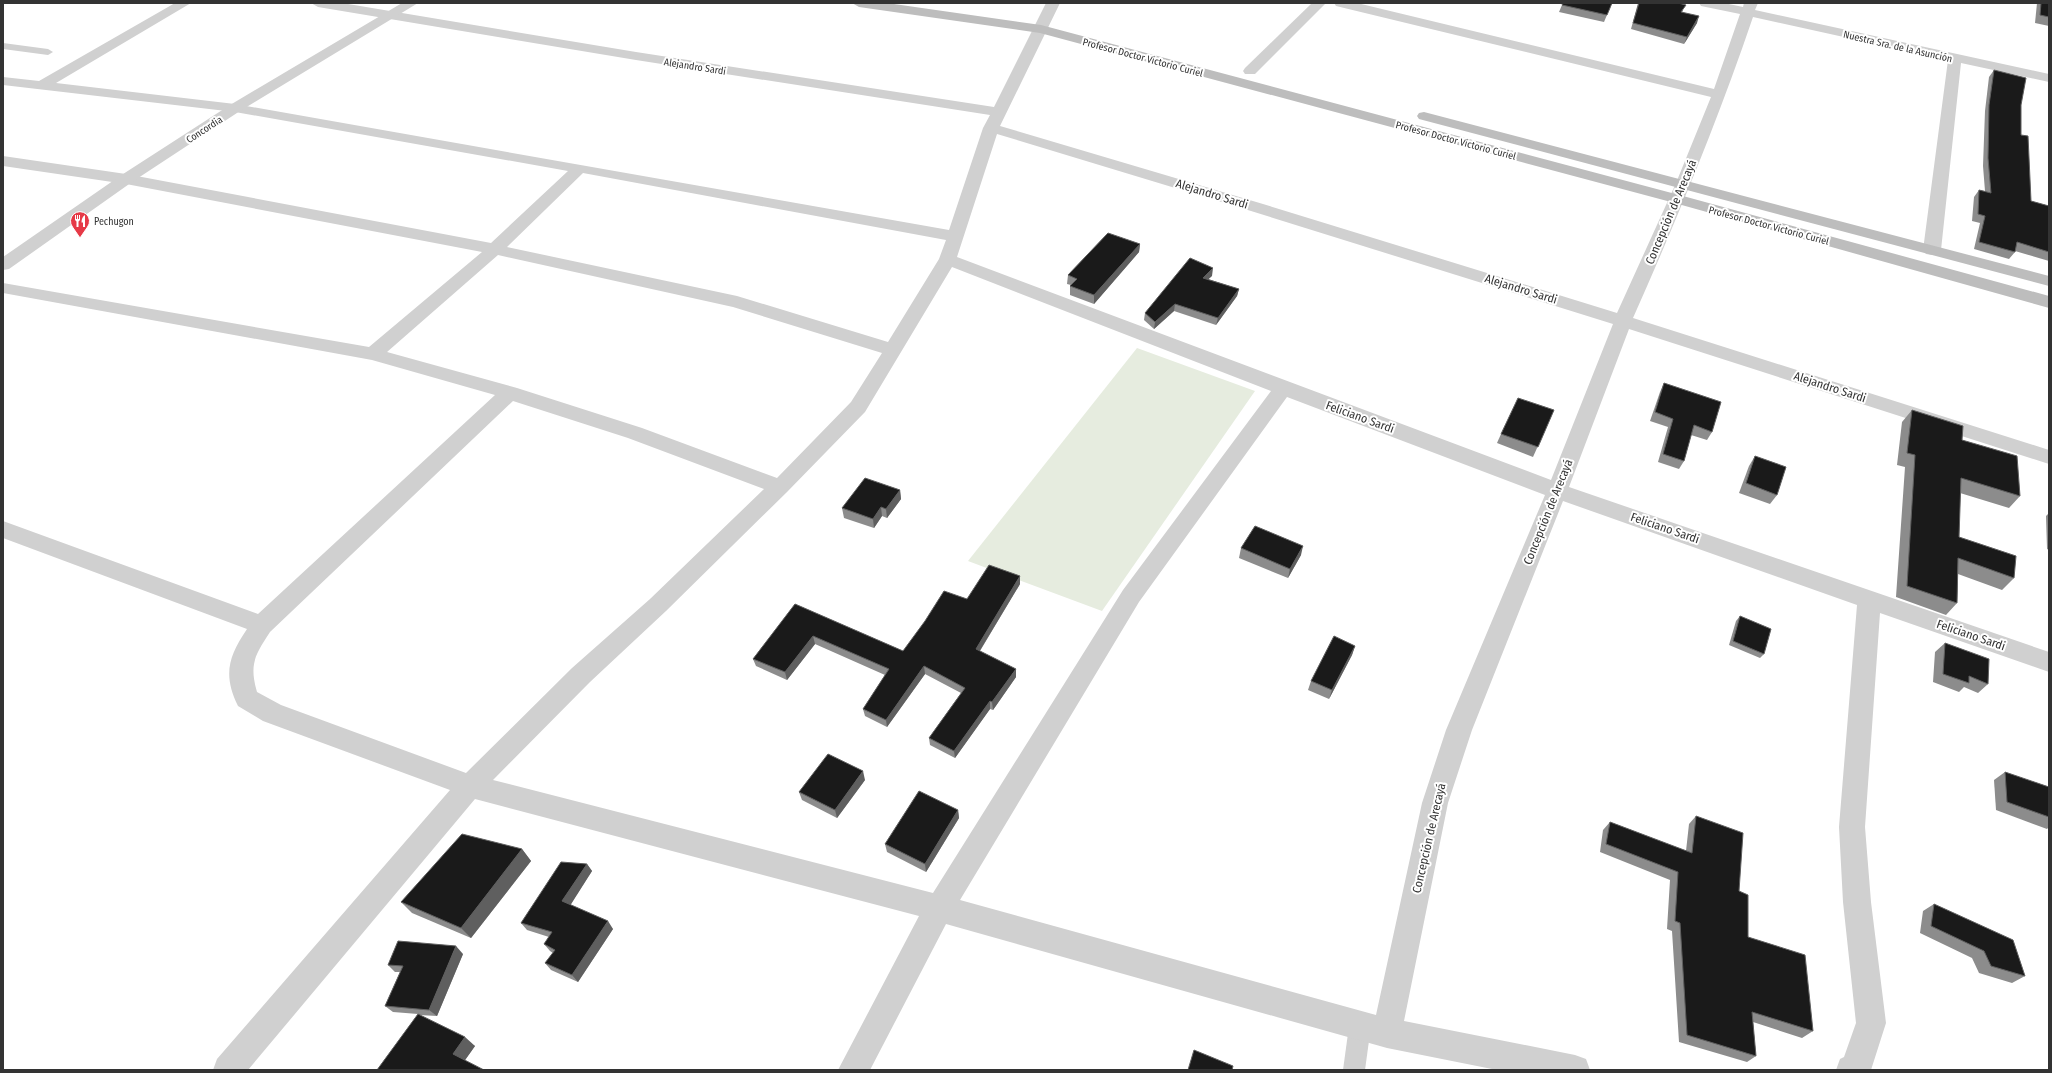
<svg xmlns="http://www.w3.org/2000/svg" width="2052" height="1073" font-family="'Fira Sans Condensed',sans-serif">
<style>
.green{fill:#e6ecdf}
.lines{fill:none;stroke-linecap:round;stroke-linejoin:round}
.service{fill:#d0d0d0;fill-rule:evenodd}
.minor{fill:#d0d0d0;fill-rule:evenodd}
.tertiary{fill:#d0d0d0;fill-rule:evenodd}
.secondary{fill:#bdbdbd;fill-rule:evenodd}
.wall{fill:#8c8c8c}
.shaded-wall{fill:#5f5f5f}
.building{fill:#1a1a1a;stroke:#5f5f5f}
.labels{text-anchor:middle;stroke-width:4;stroke-linejoin:round;paint-order:stroke}
.far-street-label{font-size:10px;fill:#333;stroke:#fff}
.far-poi-label{font-size:10px;fill:#333;stroke:#fff;text-anchor:start}
.street-label{font-size:12px;fill:#333;stroke:#fff}
</style>
<rect width="100%" height="100%" fill="#fff"/>
<path class="green" d="M1137,348L1255,391L1102,611L968,561Z"/>
<g class="lines">
<g class="service">
<path d="M3,43L48,49L53,52L48,55L3,49Z"/>
<path d="M1360,1015L1368,1018L1371,1026L1365,1070H1343L1349,1026L1352,1018Z"/>
</g>
<g class="minor">
<path d="M175,3H191L56,83L235,104L949,230L983,128L990,115L636,60L318,7L311,3H342L636,52L994,107L1046,3H1060L1000,126L1263,204L1617,313L1676,183L1711,97L1336,6L1334,3H1357L1714,89L1740,14L1701,6L1699,3H1724L1743,7L1744,3H1758L1755,10L2049,74V82L1961,63L1941,250L1938,254L1932,255L1926,254L1923,250L1948,60L1753,17C1718,120 1677,219 1633,318L2049,450V464L1629,329L1569,487L2049,652V672L1880,613L1865,827L1871,902L1886,1023L1871,1070H1836L1840,1059L1844,1057L1856,1023L1843,902L1839,827L1857,605L1563,501L1472,730L1448,803L1404,1021L1575,1055L1586,1059L1590,1070H1497L1387,1048L946,924L870,1070H838L919,916L475,799L248,1070H213L217,1059L450,790L263,721L238,706C223,675 228,657 247,629L3,538V521L258,614L495,395L372,360L3,293V283L369,347L482,252L126,184L3,166V156L126,174L491,243L568,171L235,112L3,85V77L39,81ZM997,134L1251,211L1613,324L1551,480L957,257ZM583,173L946,240L939,259L888,342L737,296L507,247ZM498,255L733,307L882,353L851,402L777,478L642,428L517,388L387,352ZM952,267L1271,391L1123,590L933,893L493,780L590,682L666,611L787,492L865,412ZM1287,397L1545,495L1446,730L1422,803L1376,1015L960,900L1139,602ZM513,401L628,438L764,489L650,599L572,668L466,773L281,705L257,692C249,664 255,655 270,632Z"/>
<path d="M1312,3H1326L1255,74H1245L1243,71L1245,68Z"/>
</g>
<path class="tertiary" d="M402,3H418L240,111L132,182L9,269L3,270V257L120,176L230,105Z"/>
<g class="secondary">
<path d="M852,3H887L1041,25L1683,196L2049,296V308L1671,202L1040,33L859,7Z"/>
<path d="M1424,112L2049,276V286L1419,119L1417,116L1419,113Z"/>
</g>
</g>
<g class="wall">
<path d="M1612,3L1604,22L1559,12L1562,5Z"/>
<path d="M1638,3H1678L1683,11L1682,12L1697,23L1684,44L1631,29Z"/>
<path d="M2037,3H2049V26L2035,23Z"/>
<path d="M1994,70L2021,105V135L2031,201L2049,206V261L2015,251V252L2009,259L1974,249L1980,223L1972,221L1974,197L1979,190L1985,191L1983,166L1985,111L1989,77Z"/>
<path d="M1140,244L1139,252L1094,304L1070,295V286L1071,285L1067,284L1068,275Z"/>
<path d="M1212,276L1208,279L1239,289L1237,296L1216,325L1174,311L1154,329L1144,320L1145,313Z"/>
<path d="M1664,383L1712,432L1707,440L1691,435L1684,461L1679,469L1658,462L1668,427L1650,421L1660,392Z"/>
<path d="M1554,410L1533,457L1497,443L1501,434Z"/>
<path d="M1912,410L1962,440L2020,496L2009,508L1960,493L1959,537L2014,578L2002,590L1958,574L1957,603L1946,615L1896,597L1905,467L1897,465L1902,422Z"/>
<path d="M1755,456L1777,495L1770,504L1739,493L1749,466Z"/>
<path d="M900,490L901,499L887,518L882,516L874,528L844,518L842,508Z"/>
<path d="M2049,513V550L2047,549L2046,516Z"/>
<path d="M1241,548L1301,555L1288,578L1239,558Z"/>
<path d="M1020,584L980,651L1016,677L993,710L990,709L955,758L930,745L929,738L961,693L925,674L887,727L865,716L863,709L885,675L815,644L787,680L756,666L753,659L795,604L903,651L967,599Z"/>
<path d="M1740,616L1764,654L1760,658L1729,645L1736,621Z"/>
<path d="M1945,643L1988,684L1978,693L1964,687L1959,692L1933,682L1935,652Z"/>
<path d="M1355,646L1352,655L1329,699L1308,690L1311,681Z"/>
<path d="M2005,772L2049,787V827L2047,829L1996,810L1994,780Z"/>
<path d="M865,780L837,818L802,800L799,792Z"/>
<path d="M958,810L959,818L926,872L887,852L885,844Z"/>
<path d="M1696,816L1739,891L1748,937L1813,1031L1802,1038L1753,1022L1756,1056L1747,1062L1679,1042L1672,931L1667,929L1670,880L1600,852L1603,830L1610,822L1686,851L1689,824Z"/>
<path d="M522,849L531,861L471,938L412,913L401,902Z"/>
<path d="M587,864L592,871L570,905L613,929L578,982L551,970L545,963L553,953L550,951L544,944L549,937L527,930L521,923Z"/>
<path d="M1934,904L2025,976L2012,983L1979,973L1972,958L1920,933L1923,911Z"/>
<path d="M463,954L437,1016L419,1015L475,1046L465,1060L377,1070L418,1014L393,1012L385,1006L400,972H395L388,965Z"/>
</g>
<g class="shaded-wall">
<path d="M1699,16L1697,23L1684,44L1687,37Z"/>
<path d="M1140,244L1139,252L1094,304V295Z"/>
<path d="M1213,268L1212,276L1202,285L1203,278Z"/>
<path d="M1239,289L1237,296L1216,325L1218,318Z"/>
<path d="M1175,304L1174,311L1154,329L1155,322Z"/>
<path d="M900,490L901,499L887,518L886,509Z"/>
<path d="M881,507L882,516L874,528L873,519Z"/>
<path d="M1303,546L1301,555L1288,578L1290,569Z"/>
<path d="M1020,576V584L976,657V649Z"/>
<path d="M813,636L815,644L787,680L785,672Z"/>
<path d="M1355,646L1352,655L1329,699L1332,690Z"/>
<path d="M924,666L925,674L887,727L886,720Z"/>
<path d="M1016,669V677L993,710L992,702Z"/>
<path d="M990,701V709L955,758L954,751Z"/>
<path d="M863,771L865,780L837,818L835,810Z"/>
<path d="M958,810L959,818L926,872L925,864Z"/>
<path d="M522,849L531,861L471,938L461,928Z"/>
<path d="M587,864L592,871L568,909L562,901Z"/>
<path d="M608,921L613,929L578,982L572,975Z"/>
<path d="M456,946L463,954L437,1016L429,1010Z"/>
<path d="M465,1037L475,1046L463,1063L453,1054Z"/>
</g>
<g class="building">
<path d="M1563,3H1612L1607,15L1562,5Z"/>
<path d="M1639,3H1678L1686,5L1681,12L1699,16L1687,37L1633,23Z"/>
<path d="M2041,3H2049V17L2040,15Z"/>
<path d="M1994,70L2026,78L2021,105V135L2028,136L2031,201L2049,206V252L2017,242L2015,252L1979,242L1985,216L1978,214L1979,190L1991,193L1988,158L1989,105Z"/>
<path d="M1108,233L1140,244L1094,295L1070,286L1077,279L1068,275Z"/>
<path d="M1190,258L1213,268L1203,278L1239,289L1218,318L1175,304L1155,322L1145,313Z"/>
<path d="M1664,383L1721,402L1712,432L1694,425L1684,461L1663,454L1673,419L1655,412Z"/>
<path d="M1518,398L1554,410L1538,447L1501,434Z"/>
<path d="M1912,410L1963,426L1962,440L2017,456L2020,496L1961,478L1959,537L2016,556L2014,578L1958,558L1957,603L1907,586L1915,455L1907,453Z"/>
<path d="M1755,456L1786,467L1777,495L1746,483Z"/>
<path d="M865,478L900,490L886,509L881,507L873,519L842,508Z"/>
<path d="M1255,526L1303,546L1290,569L1241,548Z"/>
<path d="M989,565L1020,576L976,649L1016,669L992,702L990,701L954,751L929,738L965,688L924,666L886,720L863,709L889,669L813,636L785,672L753,659L795,604L903,651L925,621L944,591L967,599Z"/>
<path d="M1740,616L1771,629L1764,654L1733,641Z"/>
<path d="M1334,636L1355,646L1332,690L1311,681Z"/>
<path d="M1945,643L1989,659L1988,684L1969,676V683L1943,674Z"/>
<path d="M828,754L863,771L835,810L799,792Z"/>
<path d="M2005,772L2049,787V817L2007,802Z"/>
<path d="M919,791L958,810L925,864L885,844Z"/>
<path d="M1696,816L1743,833L1739,891L1748,895V937L1805,955L1813,1031L1752,1012L1756,1056L1687,1035L1680,923L1675,921L1678,872L1606,844L1610,822L1692,853Z"/>
<path d="M462,834L522,849L461,928L401,902Z"/>
<path d="M561,862L587,864L562,901L608,921L572,975L545,963L555,950L544,944L552,932L521,923Z"/>
<path d="M1934,904L2013,940L2025,976L1991,966L1984,951L1931,926Z"/>
<path d="M398,941L456,946L429,1010L385,1006L403,966L388,965Z"/>
<path d="M418,1014L465,1037L453,1054L484,1070H377Z"/>
<path d="M1194,1050L1233,1066L1232,1070H1188Z"/>
</g>
<defs>
<g id="restaurant-pin" transform="scale(1)"><path d="M0 17L-7.5 6A9.5 9.5 0 1 1 7.5 6Z" fill="#e63946" stroke="#fff"/><path d="M-5-6h1v4h1v-4h1v4h1v-4h1v5L-1.5 .5V6h-2V.5L-5-1ZM5-6V6H3V1.5H1.5Q1.5-4 5-6Z" fill="#fff"/></g>
</defs>
<g fill-rule="evenodd">
<use href="#restaurant-pin" x="80" y="221"/>
</g>
<g class="labels">
<g class="far-street-label">
<text transform="translate(1898 46) rotate(13)" y="4">Nuestra Sra. de la Asunción</text>
<text transform="translate(1143 57) rotate(15)" y="4">Profesor Doctor Victorio Curiel</text>
<text transform="translate(695 66) rotate(9)" y="4">Alejandro Sardi</text>
<text transform="translate(204 129) rotate(-33)" y="4">Concordia</text>
<text transform="translate(1456 140) rotate(15)" y="4">Profesor Doctor Victorio Curiel</text>
<text transform="translate(1769 225) rotate(15)" y="4">Profesor Doctor Victorio Curiel</text>
</g>
<g class="far-poi-label">
<text x="94" y="225">Pechugon</text>
</g>
<g class="street-label">
<text transform="translate(1212 194) rotate(17)" y="4">Alejandro Sardi</text>
<text transform="translate(1671 212) rotate(-67)" y="4">Concepción de Arecayá</text>
<text transform="translate(1521 289) rotate(17)" y="4">Alejandro Sardi</text>
<text transform="translate(1830 387) rotate(18)" y="4">Alejandro Sardi</text>
<text transform="translate(1360 417) rotate(20)" y="4">Feliciano Sardi</text>
<text transform="translate(1548 512) rotate(-68)" y="4">Concepción de Arecayá</text>
<text transform="translate(1665 528) rotate(19)" y="4">Feliciano Sardi</text>
<text transform="translate(1971 635) rotate(19)" y="4">Feliciano Sardi</text>
<text transform="translate(1429 838) rotate(-77)" y="4">Concepción de Arecayá</text>
</g>
</g>
<rect width="2052" height="1073" fill="none" stroke="#333333" stroke-width="8"/>
</svg>
